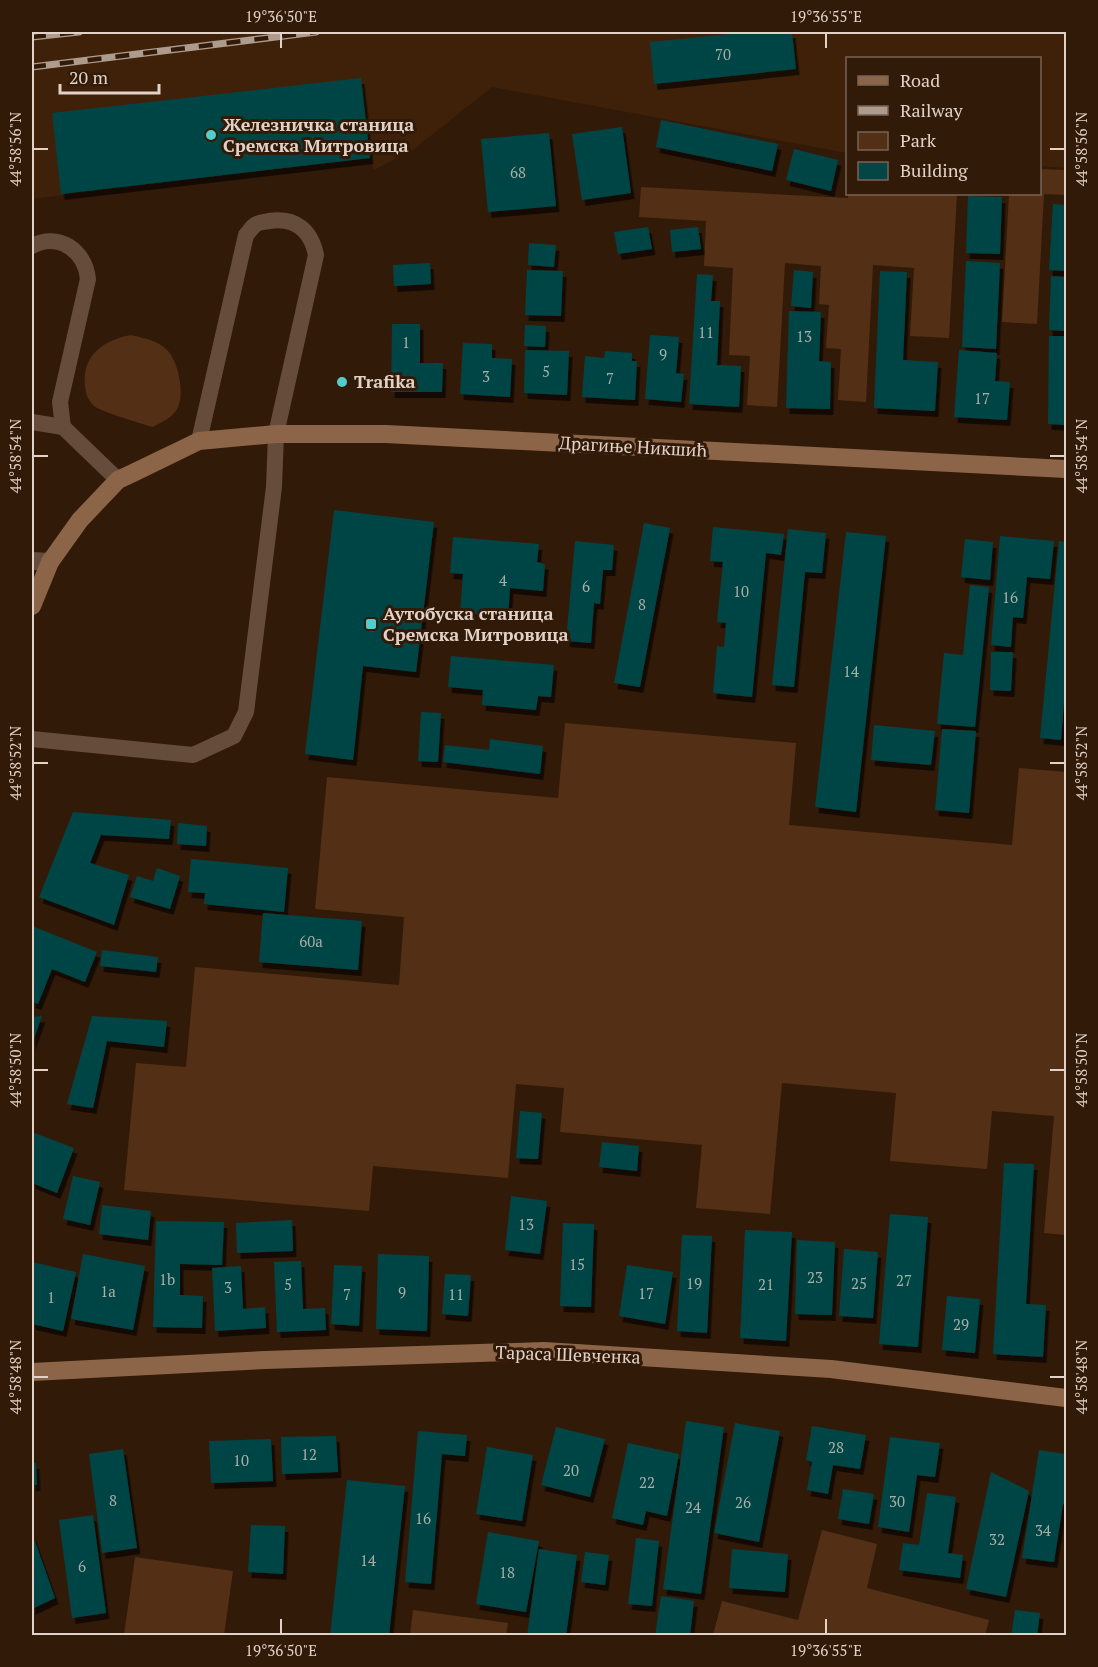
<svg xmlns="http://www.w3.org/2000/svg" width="1098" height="1667" font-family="'PT Serif',serif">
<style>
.built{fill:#3e2108}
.green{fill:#533015}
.building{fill:#044545;filter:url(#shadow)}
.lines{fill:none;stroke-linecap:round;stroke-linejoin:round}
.lane{stroke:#664d3b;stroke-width:16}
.street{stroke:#664d3b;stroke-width:18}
.secondary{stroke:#8c6548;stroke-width:18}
.rail-casing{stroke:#ad9b8d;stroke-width:7}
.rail{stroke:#321a08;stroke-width:4.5;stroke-dasharray:14;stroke-linecap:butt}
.ticks{fill:none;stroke:#e1d1c6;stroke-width:2}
.poi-dot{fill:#52cdcc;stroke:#321a08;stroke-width:2}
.labels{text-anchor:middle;stroke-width:6;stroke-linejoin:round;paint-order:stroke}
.number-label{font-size:15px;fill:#aaaea6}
.poi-label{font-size:18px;font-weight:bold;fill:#e1d1c6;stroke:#321a08;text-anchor:start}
.street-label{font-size:18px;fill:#e1d1c6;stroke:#321a08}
.neatline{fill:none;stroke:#e1d1c6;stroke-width:2}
.ticks-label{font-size:15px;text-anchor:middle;fill:#e1d1c6}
</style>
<defs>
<filter id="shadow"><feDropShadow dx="3.5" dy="6" stdDeviation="0" flood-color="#0009"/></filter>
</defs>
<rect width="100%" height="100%" fill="#321a08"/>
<path class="built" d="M32,32H1066V168L1040,166V58H848L847,153L492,87L413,150L374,170L370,158L32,199Z"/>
<g class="green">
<path d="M1040,169L1066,170V195L1044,194L1037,324L1002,322L1009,194H1040Z"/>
<path d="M641,187L848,198V194H957L949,338L910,336L914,268L873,265L866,402L838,400L841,349L826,348L829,305L819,304L821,266L785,263L777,407L747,405L750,356L729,355L733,268L704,266L706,221L639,217Z"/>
<path d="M131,335C143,338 157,340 166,349C178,359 185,394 178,407C174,417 161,423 152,427C140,423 102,412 94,406C88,401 85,392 85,385C82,355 104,340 131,335Z"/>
<path d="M565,723L796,743L789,825L1012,845L1019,768L1066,772V1235L1044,1233L1054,1116L992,1111L987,1169L890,1161L896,1093L782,1083L770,1214L696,1208L702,1145L560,1132L564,1088L516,1084L508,1178L373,1166L369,1211L124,1190L136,1063L186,1067L195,967L399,985L404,917L315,909L327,777L558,798Z"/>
<path d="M822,1530L877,1544L867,1588L989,1620L985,1635H713L722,1601L798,1620Z"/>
<path d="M135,1557L233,1571L224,1635H124Z"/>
<path d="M413,1610L508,1623L506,1635H410Z"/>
</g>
<g class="building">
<path d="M750,32H792L796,69L654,84L650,42Z"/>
<path d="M361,78L370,158L61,194L52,113Z"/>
<path d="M661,120L778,144L772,171L656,147Z"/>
<path d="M622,127L631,193L582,200L572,134Z"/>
<path d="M549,133L556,206L488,212L481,139Z"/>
<path d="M794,149L838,160L831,191L786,180Z"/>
<path d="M968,196L1002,197L1000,254L966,253Z"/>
<path d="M1053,204L1066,205V271L1049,270Z"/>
<path d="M648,227L652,249L618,254L614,232Z"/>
<path d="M698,227L701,249L672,252L670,230Z"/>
<path d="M529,243L556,245L554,267L528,265Z"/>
<path d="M966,261L1000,263L996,349L962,347Z"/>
<path d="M430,263L431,284L394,286L393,265Z"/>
<path d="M527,270L563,271L561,316L525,315Z"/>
<path d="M794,270L813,272L811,308L791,306Z"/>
<path d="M880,271L907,272L903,360L938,362L935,411L874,408Z"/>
<path d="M697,274L713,275L711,301H720L717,365L741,366L739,407L689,404Z"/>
<path d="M1051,276L1066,277V331L1049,330Z"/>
<path d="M789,311L821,312L819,361L831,362L830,409L786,408Z"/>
<path d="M392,324H420V363H443L442,392H391Z"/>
<path d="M525,325L546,326L545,347L524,346Z"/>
<path d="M650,335L679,337L676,373L684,374L681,402L645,399Z"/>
<path d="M1049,336H1066V425L1048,424Z"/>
<path d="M463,343L492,344V358L512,359L510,397L460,394Z"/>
<path d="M525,350L569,351L567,395L524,393Z"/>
<path d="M959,350L997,353L995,381L1010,382L1007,420L954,417Z"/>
<path d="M605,351L632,353V361H637L635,400L582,397L585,356L604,358Z"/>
<path d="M334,510L434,522L416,672L363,666L353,760L305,754Z"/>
<path d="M644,523L670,528L640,687L614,683Z"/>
<path d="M713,527L784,534L781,555L766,553L752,697L713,693L717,646L724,647L726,623L717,622L723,562L710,561Z"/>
<path d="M788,529L826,533L822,573L805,572L794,687L772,685Z"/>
<path d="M846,532L886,536L856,812L815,807Z"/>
<path d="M1000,536L1054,541L1050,579L1027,577L1023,618L1013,617L1011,647L991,645Z"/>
<path d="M453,537L539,544L537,562L545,564L543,591L510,588L508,617L460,613L463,574L450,573Z"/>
<path d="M965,539L993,542L990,580L961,577Z"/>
<path d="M575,541L614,545L612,570H603L600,604L594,603L591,643L566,641Z"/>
<path d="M1059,541L1066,542V702H1064L1061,740L1040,738Z"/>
<path d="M970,585L989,587L975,727L937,724L944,653L963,655Z"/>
<path d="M991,652H1013L1011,691L990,690Z"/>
<path d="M451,656L554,665L551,697L538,696L536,710L482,705L483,690L448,687Z"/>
<path d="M421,712L441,713L438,762L418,761Z"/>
<path d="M874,725L935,731L931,765L871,760Z"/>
<path d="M942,729L976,731L969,813L935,810Z"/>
<path d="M490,739L543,746L540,774L443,762L445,745L489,750Z"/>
<path d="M73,812L171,820L169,839L101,835L90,863L129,875L114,925L39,897Z"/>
<path d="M178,823L207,826L206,846L177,844Z"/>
<path d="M191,859L288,868L284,912L204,904L205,893L188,892Z"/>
<path d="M157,868L180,876L170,909L130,897L137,876L153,881Z"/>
<path d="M263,913L362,921L358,970L259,962Z"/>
<path d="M32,926L97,952L85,982L52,969L38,1004L32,1002Z"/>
<path d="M102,950L158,957L156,972L100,966Z"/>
<path d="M42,1016L32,1044V1017Z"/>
<path d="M92,1016L167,1021L164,1047L107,1041L93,1108L67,1104Z"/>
<path d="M520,1111L542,1113L538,1159L516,1158Z"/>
<path d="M32,1132L74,1148L57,1193L32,1183Z"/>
<path d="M602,1142L639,1146L637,1171L599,1167Z"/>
<path d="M1004,1163L1034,1164L1026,1304L1046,1305L1043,1357L993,1354Z"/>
<path d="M73,1176L100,1182L90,1225L63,1219Z"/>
<path d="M511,1196L547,1201L540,1254L505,1250Z"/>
<path d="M102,1205L151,1211L148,1240L99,1234Z"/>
<path d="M890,1214L928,1217L918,1347L879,1344Z"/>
<path d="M292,1220L293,1251L237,1253L236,1223Z"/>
<path d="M156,1221L224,1222L222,1265L180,1264V1295L203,1296L202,1328L153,1327Z"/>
<path d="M563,1223L594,1224L591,1307L560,1306Z"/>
<path d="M745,1230L792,1232L786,1341L740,1338Z"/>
<path d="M682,1235L712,1236L707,1333L677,1331Z"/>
<path d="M797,1240L835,1242L832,1315L795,1314Z"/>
<path d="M844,1249L878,1252L873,1318L839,1316Z"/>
<path d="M83,1254L145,1266L133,1330L71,1319Z"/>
<path d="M378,1254L429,1256L427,1331L376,1329Z"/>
<path d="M301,1261L303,1309L325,1308L326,1330L277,1332L274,1262Z"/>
<path d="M32,1262L76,1272L63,1331L32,1324Z"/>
<path d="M334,1265L362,1266L359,1326L331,1324Z"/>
<path d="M627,1265L673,1272L665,1324L619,1316Z"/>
<path d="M241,1266L243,1309L265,1307L266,1328L215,1331L212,1268Z"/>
<path d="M445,1274L471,1275L468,1316L442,1314Z"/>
<path d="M947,1296L980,1299L975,1353L942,1350Z"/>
<path d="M686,1421L724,1427L701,1594L663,1589Z"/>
<path d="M735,1423L780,1431L759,1542L714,1533Z"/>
<path d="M812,1426L866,1435L860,1469L833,1465L828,1494L807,1490L812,1462L806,1460Z"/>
<path d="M556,1427L605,1439L590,1497L541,1485Z"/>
<path d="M418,1431L467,1435L465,1456L442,1454L431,1584L405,1582Z"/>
<path d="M336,1436L338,1472L282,1474L281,1437Z"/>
<path d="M890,1437L940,1443L935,1477L917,1475L909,1532L878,1527Z"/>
<path d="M271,1439L273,1481L211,1483L209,1441Z"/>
<path d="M628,1443L679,1454L667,1516L646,1511L643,1525L612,1518Z"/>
<path d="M487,1447L533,1455L522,1521L476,1514Z"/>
<path d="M123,1449L137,1548L102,1553L89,1454Z"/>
<path d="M1039,1450L1066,1454V1505L1063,1504L1054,1562L1022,1558Z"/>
<path d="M32,1463H36L37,1485H32Z"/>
<path d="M991,1472L1029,1491L1006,1597L966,1589Z"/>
<path d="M347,1480L405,1486L389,1636H330Z"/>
<path d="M843,1489L874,1494L869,1524L838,1519Z"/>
<path d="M927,1493L956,1497L948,1553L963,1555L960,1578L899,1570L903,1543L919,1545Z"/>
<path d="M93,1515L106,1613L72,1618L59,1520Z"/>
<path d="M251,1525L285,1526L283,1574L248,1572Z"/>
<path d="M488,1532L539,1541L526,1612L476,1604Z"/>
<path d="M32,1533L55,1598L32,1609Z"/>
<path d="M636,1538L659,1541L652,1606L628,1604Z"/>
<path d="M539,1549L577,1555L566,1636H527Z"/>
<path d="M732,1549L788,1554L785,1592L729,1588Z"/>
<path d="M585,1552L609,1555L605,1585L581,1582Z"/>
<path d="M661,1596L694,1601L690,1636H655Z"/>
<path d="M1015,1610L1040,1613L1037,1636H1011Z"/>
</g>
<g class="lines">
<g class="lane">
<path d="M32,246C58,232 85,250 88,279L60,402L63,427"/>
<path d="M32,422L63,427L118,480"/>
<path d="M32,739L193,755L234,736L246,712L274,487L276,434L316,255C311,230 295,217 269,221C265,222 259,222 255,225C252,227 249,232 246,235L199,441"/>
</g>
<path class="street" d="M32,561L50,562"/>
<g class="secondary">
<path d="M32,606L50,562L80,520L118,480L133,473L199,441L276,434H386L1066,469"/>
<path d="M32,1372L265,1360L544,1351L831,1369L1066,1398"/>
</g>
<g class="rail-casing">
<g id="rail">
<path d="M32,37L79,32"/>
<path d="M32,67L316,32"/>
</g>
</g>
<use href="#rail" class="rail"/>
</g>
<path class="ticks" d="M281,33V48M826,33V48M33,149H48M1050,149H1065M33,456H48M1050,456H1065M33,763H48M1050,763H1065M33,1070H48M1050,1070H1065M33,1377H48M1050,1377H1065M281,1619V1634M826,1619V1634"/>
<g class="poi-dot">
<circle cx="211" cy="135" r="6"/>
<circle cx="342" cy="382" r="6"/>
<rect x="365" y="618" width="12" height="12" rx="3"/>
</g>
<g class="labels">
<g class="number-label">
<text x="723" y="60">70</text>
<text x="518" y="178">68</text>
<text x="706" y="338">11</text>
<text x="804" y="342">13</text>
<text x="406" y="348">1</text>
<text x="663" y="360">9</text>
<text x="546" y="377">5</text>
<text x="486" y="382">3</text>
<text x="610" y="384">7</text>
<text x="982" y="404">17</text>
<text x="503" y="586">4</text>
<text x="586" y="592">6</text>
<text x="741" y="597">10</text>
<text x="1010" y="603">16</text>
<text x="642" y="610">8</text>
<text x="851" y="677">14</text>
<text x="311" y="947">60a</text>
<text x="526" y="1230">13</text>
<text x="577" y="1270">15</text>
<text x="815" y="1283">23</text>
<text x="167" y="1285">1b</text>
<text x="904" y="1286">27</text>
<text x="694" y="1289">19</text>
<text x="859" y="1289">25</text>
<text x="288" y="1290">5</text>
<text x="766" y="1290">21</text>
<text x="228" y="1293">3</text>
<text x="108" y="1297">1a</text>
<text x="402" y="1298">9</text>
<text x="646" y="1299">17</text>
<text x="347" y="1300">7</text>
<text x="456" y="1300">11</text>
<text x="51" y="1303">1</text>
<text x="961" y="1330">29</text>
<text x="836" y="1453">28</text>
<text x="309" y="1460">12</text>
<text x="241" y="1466">10</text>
<text x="571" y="1476">20</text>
<text x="647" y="1488">22</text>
<text x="113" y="1506">8</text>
<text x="897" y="1507">30</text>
<text x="743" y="1508">26</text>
<text x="693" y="1513">24</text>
<text x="423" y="1524">16</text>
<text x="1043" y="1536">34</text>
<text x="997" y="1545">32</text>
<text x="368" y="1566">14</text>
<text x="82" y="1572">6</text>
<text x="507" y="1578">18</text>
</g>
<g class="poi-label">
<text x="223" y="131">Железничка станица<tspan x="223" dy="21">Сремска Митровица</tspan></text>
<text x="354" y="388">Trafika</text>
<text x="383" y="620">Аутобуска станица<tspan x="383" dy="21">Сремска Митровица</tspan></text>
</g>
<g class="street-label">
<text transform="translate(633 447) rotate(3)" y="6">Драгиње Никшић</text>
<text transform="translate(568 1355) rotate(2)" y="6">Тараса Шевченка</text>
</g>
</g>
<rect width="1098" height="1667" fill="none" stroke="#321a08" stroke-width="66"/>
<rect x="846" y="57" width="195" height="138" fill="#321a08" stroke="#786354" stroke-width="1.5"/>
<rect x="858" y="76" width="30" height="9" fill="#8c6548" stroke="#786354" stroke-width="1.5"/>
<text x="900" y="87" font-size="18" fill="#e1d1c6">Road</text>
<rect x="858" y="106" width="30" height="9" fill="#ad9b8d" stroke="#786354" stroke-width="1.5"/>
<text x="900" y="117" font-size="18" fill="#e1d1c6">Railway</text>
<rect x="858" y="132" width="30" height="18" fill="#533015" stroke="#786354" stroke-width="1.5"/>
<text x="900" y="147" font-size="18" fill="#e1d1c6">Park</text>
<rect x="858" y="162" width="30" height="18" fill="#044545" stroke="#786354" stroke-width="1.5"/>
<text x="900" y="177" font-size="18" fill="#e1d1c6">Building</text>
<path d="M60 84v9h99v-9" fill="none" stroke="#e1d1c6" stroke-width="3"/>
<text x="69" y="84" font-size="18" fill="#e1d1c6" stroke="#321a08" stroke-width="4.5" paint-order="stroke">20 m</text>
<rect x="33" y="33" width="1032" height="1601" class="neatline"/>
<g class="ticks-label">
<text x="281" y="22">19°36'50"E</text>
<text x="826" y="22">19°36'55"E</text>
<text transform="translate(16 149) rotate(-90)" y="5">44°58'56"N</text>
<text transform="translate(1082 149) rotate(-90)" y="5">44°58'56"N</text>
<text transform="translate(16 456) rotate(-90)" y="5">44°58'54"N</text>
<text transform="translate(1082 456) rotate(-90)" y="5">44°58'54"N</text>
<text transform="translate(16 763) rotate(-90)" y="5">44°58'52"N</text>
<text transform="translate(1082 763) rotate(-90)" y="5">44°58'52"N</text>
<text transform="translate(16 1070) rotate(-90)" y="5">44°58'50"N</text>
<text transform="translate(1082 1070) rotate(-90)" y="5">44°58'50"N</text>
<text transform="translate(16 1377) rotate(-90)" y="5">44°58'48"N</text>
<text transform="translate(1082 1377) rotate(-90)" y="5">44°58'48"N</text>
<text x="281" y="1656">19°36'50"E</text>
<text x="826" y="1656">19°36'55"E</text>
</g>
</svg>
